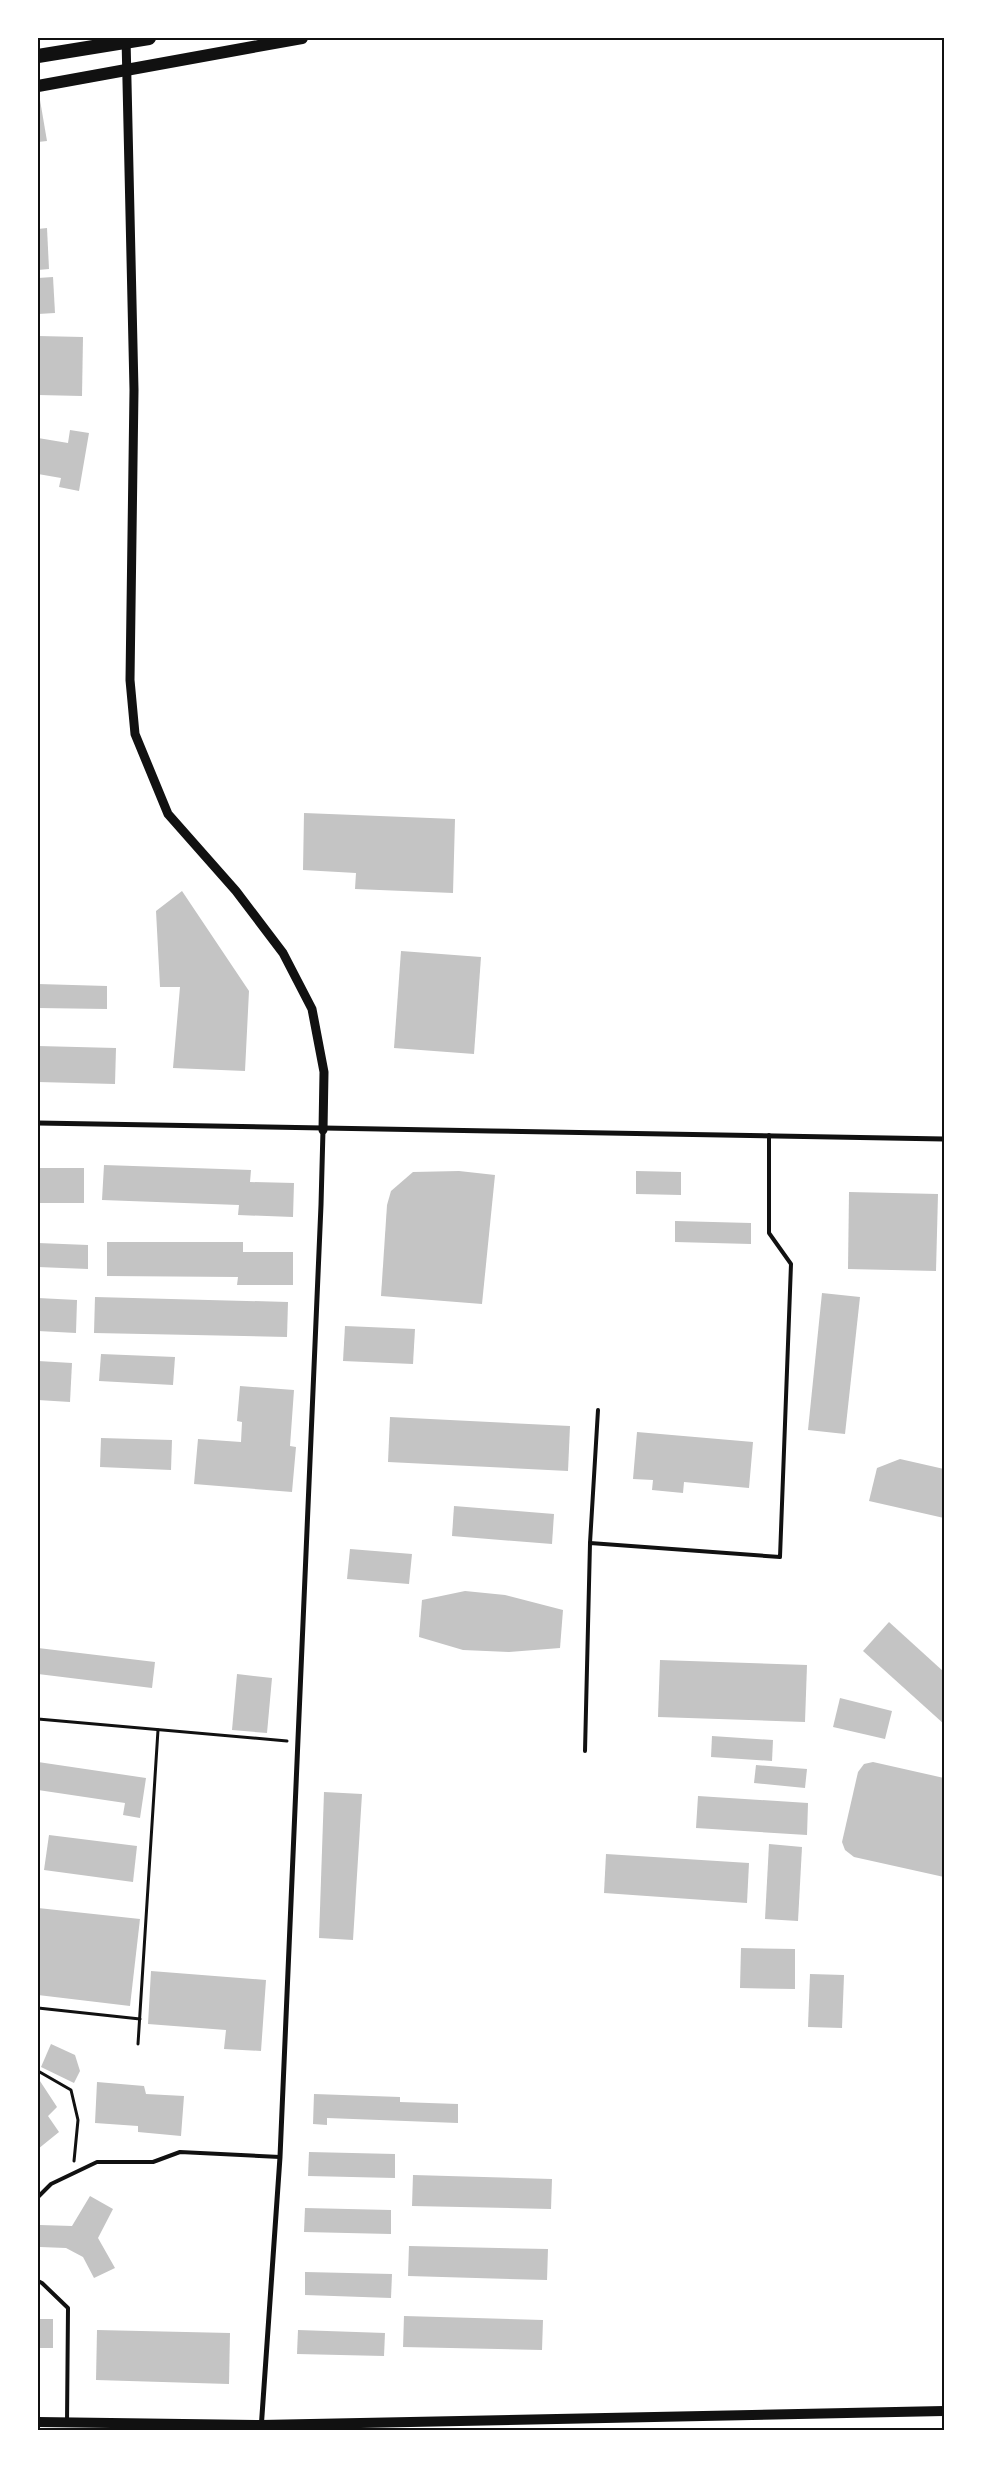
<svg xmlns="http://www.w3.org/2000/svg" width="982" height="2468" font-family="'Sofia Sans Condensed',sans-serif">
<style>
.building{fill:#c4c4c4}
.lines{fill:none;stroke-linecap:round;stroke-linejoin:round}
.path{stroke:#111;stroke-width:3}
.service{stroke:#111;stroke-width:4}
.minor{stroke:#111;stroke-width:5}
.tertiary{stroke:#111;stroke-width:9}
.secondary{stroke:#111;stroke-width:10}
.primary{stroke:#111;stroke-width:12}
.trunk{stroke:#111;stroke-width:14}
.neatline{fill:none;stroke:#111;stroke-width:2}
</style>
<rect width="100%" height="100%" fill="#fff"/>
<g class="building">
<path d="M40,100L47,141L38,142V101Z"/>
<path d="M47,228L49,269L38,270V229Z"/>
<path d="M53,277L55,313L38,314V278Z"/>
<path d="M38,336L83,337L82,396L38,395Z"/>
<path d="M70,430L89,433L79,491L59,487L61,478L38,474V438L68,443Z"/>
<path d="M304,813L455,819L453,893L355,889L356,873L303,870Z"/>
<path d="M182,891L249,991L245,1071L173,1068L180,987H160L156,911Z"/>
<path d="M401,951L481,957L474,1054L394,1048Z"/>
<path d="M38,984L107,986V1009L38,1008Z"/>
<path d="M38,1046L116,1048L115,1084L38,1082Z"/>
<path d="M104,1165L251,1170L250,1182L294,1183L293,1217L238,1215L239,1205L102,1200Z"/>
<rect x="38" y="1168" width="46" height="35"/>
<path d="M459,1171L495,1175L482,1304L381,1296L387,1205L391,1191L413,1172Z"/>
<path d="M636,1171L681,1172V1195L636,1194Z"/>
<path d="M849,1192L938,1194L936,1271L848,1269Z"/>
<path d="M675,1221L751,1223V1244L675,1242Z"/>
<path d="M107,1242H243V1252H293V1285H237L238,1277L107,1276Z"/>
<path d="M38,1243L88,1245V1269L38,1267Z"/>
<path d="M822,1293L860,1297L845,1434L808,1430Z"/>
<path d="M95,1297L288,1302L287,1337L94,1333Z"/>
<path d="M38,1298L77,1300L76,1333L38,1331Z"/>
<path d="M345,1326L415,1329L413,1364L343,1361Z"/>
<path d="M101,1354L175,1357L173,1385L99,1381Z"/>
<path d="M38,1361L72,1363L70,1402L38,1400Z"/>
<path d="M240,1386L294,1390L290,1446L296,1447L292,1492L194,1484L198,1439L241,1442L242,1422L237,1421Z"/>
<path d="M390,1417L570,1426L568,1471L388,1462Z"/>
<path d="M637,1432L753,1442L749,1488L684,1482L683,1493L652,1490L653,1480L633,1479Z"/>
<path d="M101,1438L172,1440L171,1470L100,1467Z"/>
<path d="M900,1459L944,1469V1518L869,1501L877,1468Z"/>
<path d="M454,1506L554,1514L552,1544L452,1536Z"/>
<path d="M350,1549L412,1554L409,1584L347,1579Z"/>
<path d="M465,1591L505,1595L563,1610L560,1648L509,1652L463,1650L419,1637L422,1600Z"/>
<path d="M889,1622L944,1672V1724L863,1651Z"/>
<path d="M38,1648L155,1662L152,1688L38,1674Z"/>
<path d="M660,1660L807,1665L805,1722L658,1717Z"/>
<path d="M237,1674L272,1678L267,1733L232,1730Z"/>
<path d="M840,1698L892,1711L885,1739L833,1727Z"/>
<path d="M712,1736L773,1740L772,1761L711,1757Z"/>
<path d="M38,1762L146,1778L140,1818L123,1815L125,1803L38,1790Z"/>
<path d="M873,1762L944,1778V1877L854,1857L845,1850L842,1842L858,1772L864,1764Z"/>
<path d="M756,1765L807,1769L805,1788L754,1783Z"/>
<path d="M324,1792L362,1794L353,1940L319,1938Z"/>
<path d="M698,1796L808,1803L807,1835L696,1828Z"/>
<path d="M49,1835L137,1846L133,1882L44,1870Z"/>
<path d="M769,1844L802,1847L798,1921L765,1919Z"/>
<path d="M606,1854L749,1863L747,1903L604,1893Z"/>
<path d="M38,1908L140,1919L130,2006L38,1995Z"/>
<path d="M741,1948L795,1949V1989L740,1988Z"/>
<path d="M151,1971L266,1980L261,2051L224,2049L226,2030L148,2024Z"/>
<path d="M810,1974L844,1975L842,2028L808,2027Z"/>
<path d="M51,2044L75,2055L80,2071L74,2083L41,2067Z"/>
<path d="M38,2078L57,2107L48,2116L59,2132L38,2149Z"/>
<path d="M97,2082L144,2086L146,2094L184,2096L181,2136L138,2132V2126L95,2123Z"/>
<path d="M314,2094L400,2097V2102L458,2104V2123L327,2118V2125L313,2124Z"/>
<path d="M309,2152L395,2154V2178L308,2176Z"/>
<path d="M413,2175L552,2179L551,2209L412,2206Z"/>
<path d="M90,2196L113,2209L98,2238L115,2268L94,2278L83,2257L66,2248L40,2247V2225L72,2226Z"/>
<path d="M305,2208L391,2210V2234L304,2232Z"/>
<path d="M409,2246L548,2249L547,2280L408,2276Z"/>
<path d="M305,2272L392,2274L391,2298L305,2295Z"/>
<path d="M404,2316L543,2320L542,2350L403,2347Z"/>
<rect x="38" y="2319" width="15" height="29"/>
<path d="M97,2330L230,2333L229,2384L96,2380Z"/>
<path d="M298,2330L385,2333L384,2356L297,2354Z"/>
</g>
<g class="lines">
<g class="path">
<path d="M38,1719L287,1741"/>
<path d="M38,2008L140,2019"/>
<path d="M138,2044L158,1730"/>
<path d="M38,2071L71,2090L78,2120L74,2161"/>
</g>
<g class="service">
<path d="M590,1543L598,1410"/>
<path d="M585,1751L590,1543L780,1557L791,1264L769,1233V1135"/>
<path d="M38,2197L51,2184L97,2162H153L180,2152L280,2157"/>
<path d="M38,2281L42,2283L68,2308L67,2422"/>
</g>
<g class="minor">
<path d="M38,1123C340,1130 642,1132 944,1139"/>
<path d="M261,2430L280,2157L321,1205L323,1130"/>
</g>
<path class="tertiary" d="M126,38L134,390L130,680L135,734L168,814L236,891L283,953L312,1009L324,1072L323,1130"/>
<path class="secondary" d="M38,2422L261,2425L944,2411"/>
<path class="primary" d="M38,86L302,38"/>
<path class="trunk" d="M38,56L149,38"/>
</g>
<rect width="982" height="2468" fill="none" stroke="#ffffff" stroke-width="78"/>
<rect x="39" y="39" width="904" height="2390" class="neatline"/>
</svg>
